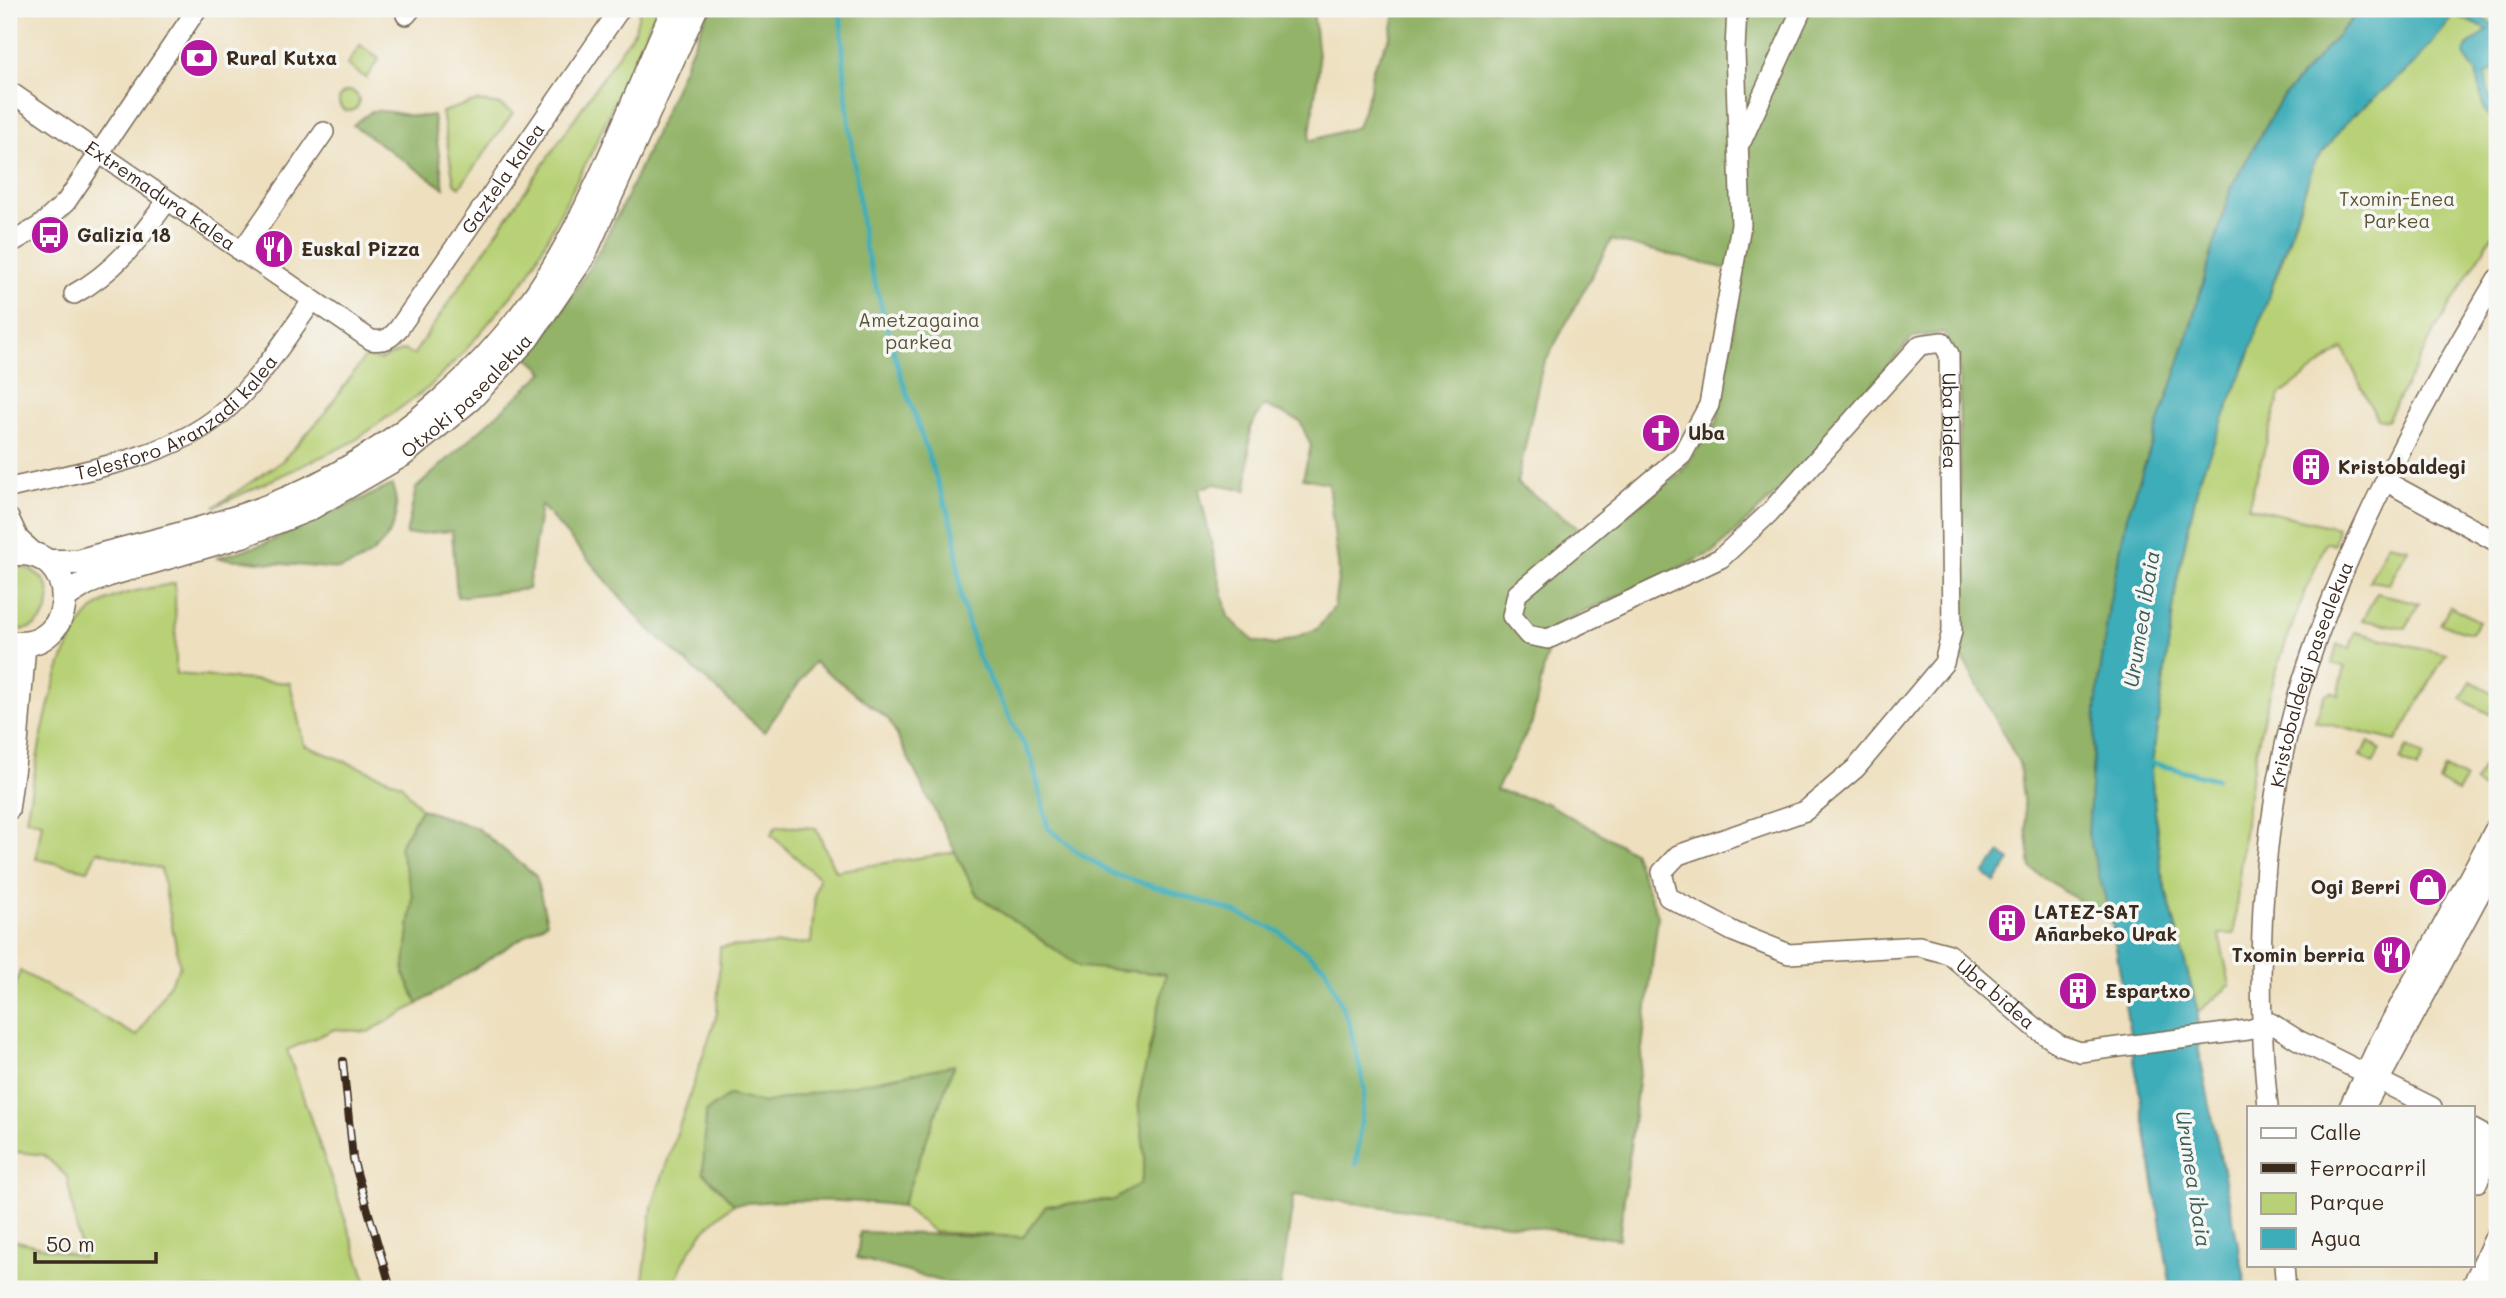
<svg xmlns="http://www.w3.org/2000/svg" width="2506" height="1298" font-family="Mali,sans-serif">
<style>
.green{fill:#b8d176;stroke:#7a7e4a;stroke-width:2}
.forest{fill:#92b367;stroke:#666e42;stroke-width:2;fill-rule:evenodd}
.water{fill:#3dadb9;stroke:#3c6c6c;stroke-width:2}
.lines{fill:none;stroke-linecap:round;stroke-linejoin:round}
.stream{stroke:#3dadb9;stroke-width:5}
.minor-casing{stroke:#7a6a56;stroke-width:22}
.major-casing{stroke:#7a6a56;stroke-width:27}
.minor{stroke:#fff;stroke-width:19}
.major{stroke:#fff;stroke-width:24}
.rail-casing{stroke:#3b2a1e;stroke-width:8}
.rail{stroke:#f6f6f2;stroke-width:5;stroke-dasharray:16;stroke-linecap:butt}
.labels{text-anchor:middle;stroke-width:7;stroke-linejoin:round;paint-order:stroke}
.poi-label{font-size:19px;font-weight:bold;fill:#3b2a1e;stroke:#f6f6f2;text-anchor:start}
.street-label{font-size:19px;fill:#3b2a1e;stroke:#f6f6f2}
.park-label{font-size:19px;fill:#5a5434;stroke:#f6f6f2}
.water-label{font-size:21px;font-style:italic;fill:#3c5e5c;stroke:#f6f6f2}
</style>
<rect width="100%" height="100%" fill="#f6f6f2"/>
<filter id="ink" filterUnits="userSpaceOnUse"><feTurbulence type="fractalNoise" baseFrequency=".0143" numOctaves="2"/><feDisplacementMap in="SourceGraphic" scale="14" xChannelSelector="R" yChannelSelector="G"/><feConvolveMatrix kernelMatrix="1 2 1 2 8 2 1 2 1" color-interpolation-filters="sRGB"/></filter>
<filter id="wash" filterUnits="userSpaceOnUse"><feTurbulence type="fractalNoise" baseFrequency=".00686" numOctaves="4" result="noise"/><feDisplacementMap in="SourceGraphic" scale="28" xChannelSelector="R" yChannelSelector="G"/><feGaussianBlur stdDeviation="1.57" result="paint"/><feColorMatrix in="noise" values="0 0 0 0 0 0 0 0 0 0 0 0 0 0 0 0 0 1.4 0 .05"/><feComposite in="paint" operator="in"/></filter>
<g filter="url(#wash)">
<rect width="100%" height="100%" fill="#eee0bf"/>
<g class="green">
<path d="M640,9H657L592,151L528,276L464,352L428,388L353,442L214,507L282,461L322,417L365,357L379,360L404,350L413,355L635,30Z"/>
<path d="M2460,9H2497V228L2437,327L2387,420L2377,419L2343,348L2280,395L2248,507L2338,528L2334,545L2326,542C2307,588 2287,634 2273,682C2249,764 2241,849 2234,934H2219L2230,985L2198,1012L2161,871L2151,771L2178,575L2199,480L2282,261L2314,163L2349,119L2413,65Z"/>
<path d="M360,45L379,59L366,78L347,65Z"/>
<circle cx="349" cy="101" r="10"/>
<path d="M477,101L500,105L513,113L460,187L454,183L442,112Z"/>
<path d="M2388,544L2408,548L2389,584L2369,581Z"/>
<path d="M16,566C69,572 53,641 9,628V568Z"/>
<path d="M175,583L176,674L290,683L304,745L401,784L421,809L399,847L413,894L404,973L418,1004L368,1032L335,1029L287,1050L369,1289H9V1239L82,1257L67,1177L44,1155L9,1151V1007L20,971L137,1036L180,967L161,869L97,851L88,870L36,859L42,822L26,819C37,764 51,648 93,610C112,592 150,589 175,583Z"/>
<path d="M2377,593L2419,603L2406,628L2362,620Z"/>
<path d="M2450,606L2479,621L2471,633L2440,624Z"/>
<path d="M2355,632L2446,654L2396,741L2315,721L2325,695L2332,692L2338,695L2345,667L2332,664L2337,645L2350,648Z"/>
<path d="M2471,681L2497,695L2491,715L2461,699Z"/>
<path d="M2369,742L2381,750L2373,763L2360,756Z"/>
<path d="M2407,747L2424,756L2417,769L2400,760Z"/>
<path d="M2487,760L2497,766V778L2489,792L2474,783Z"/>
<path d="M2445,768L2465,779L2458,792L2439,781Z"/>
<path d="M776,826L816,828L835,871L955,852L977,895L1080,966L1166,974L1138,1101L1145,1157L1141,1183L1114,1200L1047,1206L1024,1237L934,1232L902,1206L953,1066L763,1103L729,1095L703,1172L734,1204C702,1227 685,1252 673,1289H642L652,1207L717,1014L720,947L811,943L815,894L819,878L771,835Z"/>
</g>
<g class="forest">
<path d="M709,9H1313L1319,67L1309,141L1357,127L1370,90L1372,70L1390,37L1396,9H1662V15H1742L1743,9H2361L2281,99L2231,188L2181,358L2127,517L2109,606L2097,698L2088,834L2112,923L2031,869L2019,763L1958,649L1961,601L1959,359L1944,333L1913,337L1793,478L1714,552L1553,626L1532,723L1496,790L1546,803L1633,852L1658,916L1619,1239L1294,1195L1280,1289H1008L948,1283L857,1258L860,1232L1023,1237L1046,1206L1114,1200L1141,1183L1145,1157L1138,1101L1166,974L1080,967L977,895L889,720L814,662L764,732L644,624L541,505L528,589L457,597L452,531L406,535L416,488L544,372L528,357C612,254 656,129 709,9ZM1611,240L1743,273L1717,422L1680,473L1595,540L1517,483L1542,368ZM1264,405L1300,421L1311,446L1303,478L1328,483L1339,572L1334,607L1317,629L1275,645L1254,641L1228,617L1199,489L1214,484L1247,490L1250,428Z"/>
<path d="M372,111C393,109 411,120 433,115L444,188L353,125Z"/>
<path d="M392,485C407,526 378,559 339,569L216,558L264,544Z"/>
<path d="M421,809L477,828L536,876L547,922L418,1004L404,973L413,896L399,847Z"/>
<path d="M954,1065L902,1206C845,1199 791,1199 734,1204L703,1172L706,1112L729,1095L763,1103Z"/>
</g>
<g class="water">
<path d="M2361,9H2460L2475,13L2497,28V68L2486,74C2486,97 2497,108 2497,124L2484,111L2476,72L2464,55L2468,45L2488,30L2455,15L2413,65L2349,119L2314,163L2249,355L2199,480L2178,575L2151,771L2161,871L2198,1012V1046L2247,1289H2171L2112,923L2088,834L2097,698L2109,606L2127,517L2181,358L2231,188L2281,99Z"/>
<path d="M2000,853L2010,861L1995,882L1984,874Z"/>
</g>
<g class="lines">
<g class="stream">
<path d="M840,9L847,104L864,243L899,370L955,533L961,598L977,655L1032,760L1048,828L1079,853L1114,874L1229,910L1278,931L1325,967L1349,1023L1365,1090L1356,1164"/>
<path d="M2145,761L2216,779"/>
</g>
</g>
</g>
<g filter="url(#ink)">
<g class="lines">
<g class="minor-casing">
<g id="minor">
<path id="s1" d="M1737,9L1735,50L1741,225L1709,405L1682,455L1517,594L1512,616L1528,635L1548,639L1721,558L1769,513L1920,345L1942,342L1949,354L1952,631L1944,663L1856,768L1805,811L1678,855L1662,872L1668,897L1734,932L1789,954L1919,946L1949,954L2038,1030L2060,1045L2080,1052L2248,1030L2271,1023L2298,1040L2432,1107"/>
<path d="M406,15L411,9"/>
<path id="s2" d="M9,91L371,340C385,342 390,339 399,328L620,9"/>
<path d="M1742,140L1802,9"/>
<path d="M9,244L40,226L66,202L197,9"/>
<path d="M241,252L324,132"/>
<path d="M74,294C116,271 139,239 167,201"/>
<path d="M2387,482L2497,542"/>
<path id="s3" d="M9,488C74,473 169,459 221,414C258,383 284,341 312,301"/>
<path d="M9,518L19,539L39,557"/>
<path d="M9,810L18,744L26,644"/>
<path id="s4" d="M2268,1107C2255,978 2259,839 2293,713C2334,565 2418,411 2497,279"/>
<path d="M2349,1107L2377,1047L2497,825"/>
<path d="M2365,1107L2497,862"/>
<path d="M2473,1129L2497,1142"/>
<path d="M2473,1149L2488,1157L2478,1182L2473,1179"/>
<path d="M2284,1265L2286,1289"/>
</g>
</g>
<g class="major-casing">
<g id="major">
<path d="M9,554C83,542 81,655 9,643"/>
<path d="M48,562H77C141,544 208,530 270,506C393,458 504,361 567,245C608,170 639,87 674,9"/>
<path id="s5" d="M65,596L86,583L109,574L242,535L308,509L403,454L470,399L527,338L582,258L695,9"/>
<path d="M2473,1289L2497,1238"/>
</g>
</g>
<use href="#minor" class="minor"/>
<use href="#major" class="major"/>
<g class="rail-casing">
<path id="rail" d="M343,1061L353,1159L391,1289"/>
</g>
<use href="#rail" class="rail"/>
</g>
</g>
<defs>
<g id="bank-disc" transform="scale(2.0125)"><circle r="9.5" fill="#b5179e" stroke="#f6f6f2"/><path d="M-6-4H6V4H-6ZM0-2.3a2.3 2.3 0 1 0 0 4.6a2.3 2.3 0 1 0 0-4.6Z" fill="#fff"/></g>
<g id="bus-disc" transform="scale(2.0125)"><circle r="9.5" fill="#b5179e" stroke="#f6f6f2"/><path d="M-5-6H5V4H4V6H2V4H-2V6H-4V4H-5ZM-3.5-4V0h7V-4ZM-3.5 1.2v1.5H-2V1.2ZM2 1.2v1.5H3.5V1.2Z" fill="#fff"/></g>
<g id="restaurant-disc" transform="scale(2.0125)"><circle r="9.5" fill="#b5179e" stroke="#f6f6f2"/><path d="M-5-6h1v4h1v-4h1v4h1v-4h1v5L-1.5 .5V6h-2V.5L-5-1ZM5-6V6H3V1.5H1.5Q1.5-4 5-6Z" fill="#fff"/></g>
<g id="church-disc" transform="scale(2.0125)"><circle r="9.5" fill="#b5179e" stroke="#f6f6f2"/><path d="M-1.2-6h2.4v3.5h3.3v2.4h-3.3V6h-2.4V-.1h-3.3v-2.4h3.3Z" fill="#fff"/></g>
<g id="building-disc" transform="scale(2.0125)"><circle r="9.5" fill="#b5179e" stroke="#f6f6f2"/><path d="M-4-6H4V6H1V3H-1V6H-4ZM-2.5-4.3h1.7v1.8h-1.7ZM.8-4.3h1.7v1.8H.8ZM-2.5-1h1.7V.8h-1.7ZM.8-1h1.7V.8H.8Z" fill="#fff"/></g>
<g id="shop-disc" transform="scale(2.0125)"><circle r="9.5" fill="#b5179e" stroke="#f6f6f2"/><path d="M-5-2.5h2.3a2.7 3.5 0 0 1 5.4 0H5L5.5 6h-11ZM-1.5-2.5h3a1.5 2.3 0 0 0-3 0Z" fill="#fff"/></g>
</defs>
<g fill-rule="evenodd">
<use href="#bank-disc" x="199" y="58"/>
<use href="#bus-disc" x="50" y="235"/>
<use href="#restaurant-disc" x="274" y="249"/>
<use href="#church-disc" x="1661" y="433"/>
<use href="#building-disc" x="2311" y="467"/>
<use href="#shop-disc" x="2428" y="887"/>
<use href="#building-disc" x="2007" y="923"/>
<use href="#restaurant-disc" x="2392" y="955"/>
<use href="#building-disc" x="2078" y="991"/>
</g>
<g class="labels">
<g class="poi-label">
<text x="226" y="65">Rural Kutxa</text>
<text x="77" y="242">Galizia 18</text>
<text x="301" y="256">Euskal Pizza</text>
<text x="1688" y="440">Uba</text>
<text x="2338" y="474">Kristobaldegi</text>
<text x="2401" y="894" text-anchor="end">Ogi Berri</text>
<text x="2034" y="919">LATEZ-SAT<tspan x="2034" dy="22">Añarbeko Urak</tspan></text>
<text x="2365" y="962" text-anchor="end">Txomin berria</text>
<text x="2105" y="998">Espartxo</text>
</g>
<g class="street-label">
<text dy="7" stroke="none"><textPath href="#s2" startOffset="654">Gaztela kalea</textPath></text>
<text dy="7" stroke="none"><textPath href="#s2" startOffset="184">Extremadura kalea</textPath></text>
<text dy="7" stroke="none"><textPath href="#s5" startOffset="455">Otxoki pasealekua</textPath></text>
<text dy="7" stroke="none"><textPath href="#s3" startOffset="186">Telesforo Aranzadi kalea</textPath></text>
<text dy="7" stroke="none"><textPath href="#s1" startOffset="1325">Uba bidea</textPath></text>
<text dy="7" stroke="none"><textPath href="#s4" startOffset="439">Kristobaldegi pasealekua</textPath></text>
<text dy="7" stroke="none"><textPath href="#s1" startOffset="2312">Uba bidea</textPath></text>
</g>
<g class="park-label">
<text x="2397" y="206">Txomin-Enea<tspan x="2397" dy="22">Parkea</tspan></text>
<text x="919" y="327">Ametzagaina<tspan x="919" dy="22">parkea</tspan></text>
</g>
<g class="water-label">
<text transform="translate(2142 619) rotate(-81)" y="7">Urumea ibaia</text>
<text transform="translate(2193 1179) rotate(81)" y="7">Urumea ibaia</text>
</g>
</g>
<rect width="2506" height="1298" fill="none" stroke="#f6f6f2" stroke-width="35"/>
<rect x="2247" y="1106" width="228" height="161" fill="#f6f6f2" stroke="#aba49d" stroke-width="2"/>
<rect x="2261" y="1128" width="35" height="10" fill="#ffffff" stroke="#aba49d" stroke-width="2"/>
<text x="2310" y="1140" font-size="21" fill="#3b2a1e">Calle</text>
<rect x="2261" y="1163" width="35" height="10" fill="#3b2a1e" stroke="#aba49d" stroke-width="2"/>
<text x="2310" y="1176" font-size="21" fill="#3b2a1e">Ferrocarril</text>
<rect x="2261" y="1193" width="35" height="21" fill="#b8d176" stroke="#aba49d" stroke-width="2"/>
<text x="2310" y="1210" font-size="21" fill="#3b2a1e">Parque</text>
<rect x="2261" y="1228" width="35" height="21" fill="#3dadb9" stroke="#aba49d" stroke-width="2"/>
<text x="2310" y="1246" font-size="21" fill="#3b2a1e">Agua</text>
<path d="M35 1252v10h121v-10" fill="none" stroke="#3b2a1e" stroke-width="3.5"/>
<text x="46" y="1252" font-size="21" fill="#3b2a1e" stroke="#f6f6f2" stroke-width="5" paint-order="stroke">50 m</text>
</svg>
